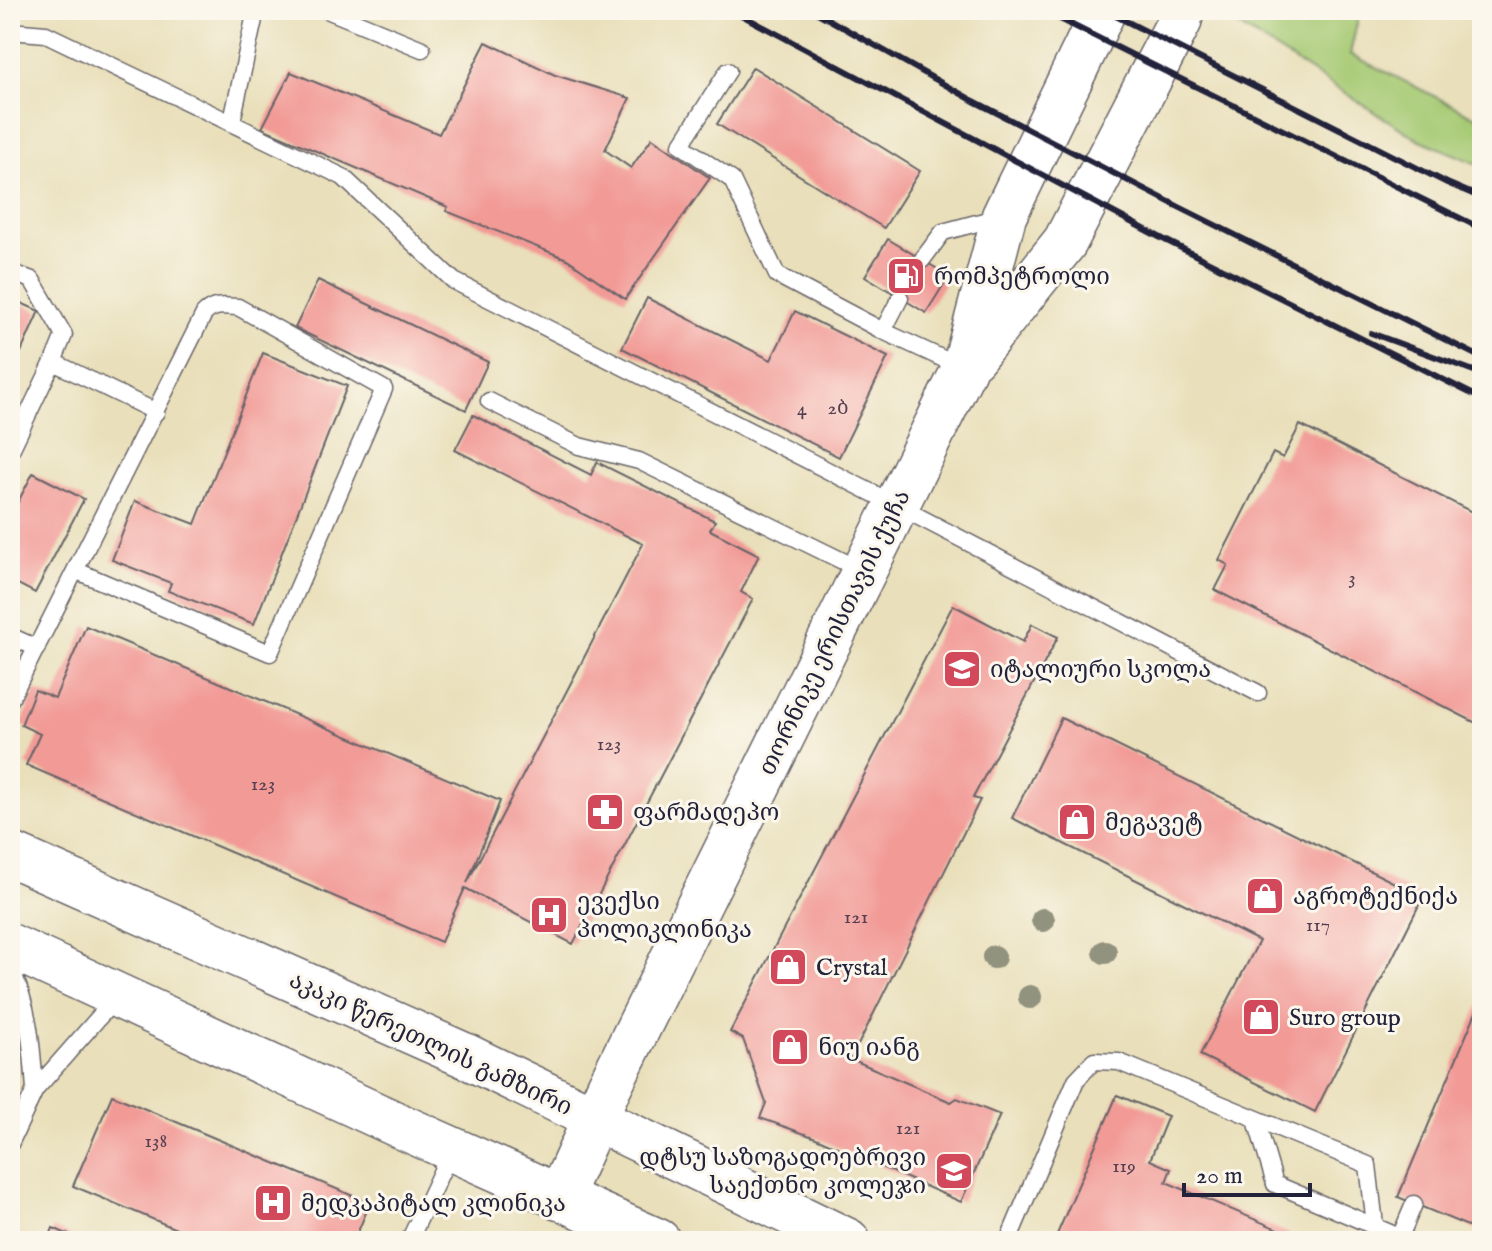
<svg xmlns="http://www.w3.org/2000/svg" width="1492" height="1251" font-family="'IM FELL English','Noto Serif Georgian',serif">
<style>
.green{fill:#a7ca74;stroke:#647658;stroke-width:2}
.building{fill:#f29a96}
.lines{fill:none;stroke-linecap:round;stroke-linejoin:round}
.service-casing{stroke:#686467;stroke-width:19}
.secondary-casing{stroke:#686467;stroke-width:47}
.service{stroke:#fff;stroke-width:16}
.secondary{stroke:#fff;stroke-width:44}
.rail{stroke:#22223b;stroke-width:6}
.tree{fill:#92937e}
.labels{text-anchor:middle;stroke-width:6;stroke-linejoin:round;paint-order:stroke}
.number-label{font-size:20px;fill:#564052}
.poi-label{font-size:24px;fill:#22223b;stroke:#fbf7ec;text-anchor:start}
.street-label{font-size:24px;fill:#22223b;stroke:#fbf7ec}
</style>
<rect width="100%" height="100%" fill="#fbf7ec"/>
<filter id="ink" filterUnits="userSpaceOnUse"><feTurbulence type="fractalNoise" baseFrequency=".0125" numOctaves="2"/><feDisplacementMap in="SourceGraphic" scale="16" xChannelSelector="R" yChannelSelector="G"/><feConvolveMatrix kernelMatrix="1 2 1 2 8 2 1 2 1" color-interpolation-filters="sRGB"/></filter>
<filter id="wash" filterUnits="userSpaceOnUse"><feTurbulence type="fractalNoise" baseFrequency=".006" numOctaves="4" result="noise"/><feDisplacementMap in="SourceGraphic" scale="32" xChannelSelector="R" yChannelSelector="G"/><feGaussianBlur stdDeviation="1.8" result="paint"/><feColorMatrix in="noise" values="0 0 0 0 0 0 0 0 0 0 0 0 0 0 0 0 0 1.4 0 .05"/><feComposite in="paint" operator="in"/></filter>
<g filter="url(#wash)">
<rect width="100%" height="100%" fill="#e9dfba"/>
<path class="green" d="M1231,10H1360L1350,54L1482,120V166L1416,138L1228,19Z"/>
<g id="blocks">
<g class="building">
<path d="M486,42L555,75L630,98L605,150L631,168L652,138L710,178L625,299L567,259L446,211L448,207L262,128L291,72L439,134Z"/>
<path d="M753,67L920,171L884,228L717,124Z"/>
<path d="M888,239L949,276L926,313L865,276Z"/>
<path d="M318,280L488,362L466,410L295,328Z"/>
<path d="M10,298L39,311L10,377Z"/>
<path d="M647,298L771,360L795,311L888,357L839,457L622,348Z"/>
<path d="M263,353L347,386L254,624L168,591L171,583L112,560L135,501L195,524Z"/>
<path d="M473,415L591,475L597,462L715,521L710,530L759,555L741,592L753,599L573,944L465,888L441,942L26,765L40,734L21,725L35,690L55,698L86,626L500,801L467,883L643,544L455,450Z"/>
<path d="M1300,425L1482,517V726L1215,590L1228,565L1219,560L1273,453L1283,458Z"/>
<path d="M33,473L84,499L35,593L10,580V517Z"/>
<path d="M953,605L1023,642L1032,624L1058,637L973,798L980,800L851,1059L951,1102L957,1098L1000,1115L961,1202L816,1138L760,1118L766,1103L743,1039L730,1032Z"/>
<path d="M1061,718L1423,897L1315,1112L1200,1055L1259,941L1012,818Z"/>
<path d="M1482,998V1232L1398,1197Z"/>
<path d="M112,1095L370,1203L354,1241H205L73,1186Z"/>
<path d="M1117,1095L1168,1116L1150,1160L1171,1169L1166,1182L1306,1241L1055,1239Z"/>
<path d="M53,1228L83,1241H48Z"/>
</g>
</g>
</g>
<g filter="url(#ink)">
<use href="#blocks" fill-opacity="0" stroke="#686467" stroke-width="2"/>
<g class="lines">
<g class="service-casing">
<g id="service">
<path d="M327,10L422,49"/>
<path d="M10,31L46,34L343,177L454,281L896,505L1258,693"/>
<path d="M728,71L681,145L732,180L777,275L883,331"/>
<path d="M232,121L256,10"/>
<path d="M922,260L943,232L999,217"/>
<path d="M10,272L32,280L64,335L53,362"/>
<path d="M900,298L883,331L963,368"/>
<path d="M489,401L579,446L639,461L863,571"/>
<path d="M10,452L53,362L156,412"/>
<path d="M10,636L37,648"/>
<path d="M10,700L204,314C214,304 223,306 238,307L384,389L270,653L77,571"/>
<path d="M10,968C30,1006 32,1048 35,1090L115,999"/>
<path d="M1256,1120L1275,1184L1409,1241"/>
<path d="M10,1144L35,1090"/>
<path d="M1400,1237L1414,1204"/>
<path d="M409,1241L451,1151"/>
<path d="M1008,1241L1076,1080L1094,1061L1119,1062L1368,1165L1375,1225"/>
</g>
</g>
<g class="secondary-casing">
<g id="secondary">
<path d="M973,357L1065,242L1179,22L1182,10"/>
<path d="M10,854L464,1055L848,1241"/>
<path d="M10,946L398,1125L658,1241"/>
<path d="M559,1198L609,1087L964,369L1004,216L1104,10"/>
</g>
</g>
<use href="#service" class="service"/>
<use href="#secondary" class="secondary"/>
<g class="rail">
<path d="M732,10L1163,239L1482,399"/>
<path d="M812,10L972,100L1179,207L1482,358"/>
<path d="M1042,10L1482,229"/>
<path d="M1104,10L1447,183L1482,198"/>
<path d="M1371,333L1482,374"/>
</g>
</g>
<g class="tree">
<circle cx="1043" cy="920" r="12"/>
<circle cx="1105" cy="952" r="12"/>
<circle cx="994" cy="957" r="12"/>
<circle cx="1030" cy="997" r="12"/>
</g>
</g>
<defs>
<g id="fuel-square" transform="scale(2)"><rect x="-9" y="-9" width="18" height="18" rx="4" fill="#d1495b" stroke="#fbf7ec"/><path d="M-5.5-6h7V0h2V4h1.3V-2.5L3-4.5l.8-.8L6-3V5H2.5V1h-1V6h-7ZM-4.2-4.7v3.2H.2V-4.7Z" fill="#fff"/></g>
<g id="school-square" transform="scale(2)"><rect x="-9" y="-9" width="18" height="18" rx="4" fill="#d1495b" stroke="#fbf7ec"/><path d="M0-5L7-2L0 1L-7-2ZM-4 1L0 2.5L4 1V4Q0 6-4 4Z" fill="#fff"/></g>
<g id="pharmacy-square" transform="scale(2)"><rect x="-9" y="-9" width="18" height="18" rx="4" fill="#d1495b" stroke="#fbf7ec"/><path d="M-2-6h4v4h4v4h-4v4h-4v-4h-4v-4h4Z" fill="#fff"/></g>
<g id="shop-square" transform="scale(2)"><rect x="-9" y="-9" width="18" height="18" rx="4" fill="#d1495b" stroke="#fbf7ec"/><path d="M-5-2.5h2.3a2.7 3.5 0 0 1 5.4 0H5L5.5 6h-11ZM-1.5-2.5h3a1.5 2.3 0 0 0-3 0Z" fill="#fff"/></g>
<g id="hospital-square" transform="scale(2)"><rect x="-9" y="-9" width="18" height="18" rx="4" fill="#d1495b" stroke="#fbf7ec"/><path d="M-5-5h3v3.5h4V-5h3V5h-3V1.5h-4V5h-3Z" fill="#fff"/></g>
<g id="university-square" transform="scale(2)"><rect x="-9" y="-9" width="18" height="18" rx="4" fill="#d1495b" stroke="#fbf7ec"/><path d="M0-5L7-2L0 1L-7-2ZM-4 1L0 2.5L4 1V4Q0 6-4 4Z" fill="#fff"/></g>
</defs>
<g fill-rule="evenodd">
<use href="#fuel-square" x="906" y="276"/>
<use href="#school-square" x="962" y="669"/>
<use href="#pharmacy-square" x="605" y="812"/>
<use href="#shop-square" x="1077" y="822"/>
<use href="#shop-square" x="1265" y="896"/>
<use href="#hospital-square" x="549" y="915"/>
<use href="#shop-square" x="788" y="967"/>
<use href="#shop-square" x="1261" y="1017"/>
<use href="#shop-square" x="790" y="1047"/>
<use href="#university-square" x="954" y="1171"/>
<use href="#hospital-square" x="273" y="1203"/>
</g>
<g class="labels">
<g class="number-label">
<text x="838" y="414">2ბ</text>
<text x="802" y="415">4</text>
<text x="1352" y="584">3</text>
<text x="609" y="750">123</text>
<text x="263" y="790">123</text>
<text x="856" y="923">121</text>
<text x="1318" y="931">117</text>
<text x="908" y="1134">121</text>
<text x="156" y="1147">138</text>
<text x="1124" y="1172">119</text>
</g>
<g class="poi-label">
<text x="934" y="284">რომპეტროლი</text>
<text x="990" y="677">იტალიური სკოლა</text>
<text x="633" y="820">ფარმადეპო</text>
<text x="1105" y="830">მეგავეტ</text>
<text x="1293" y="904">აგროტექნიქა</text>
<text x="577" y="909">ევექსი<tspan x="577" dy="28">პოლიკლინიკა</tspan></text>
<text x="816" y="975">Crystal</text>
<text x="1289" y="1025">Suro group</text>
<text x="818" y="1055">ნიუ იანგ</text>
<text x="926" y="1165" text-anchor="end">დტსუ საზოგადოებრივი<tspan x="926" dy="28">საექთნო კოლეჯი</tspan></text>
<text x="301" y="1211">მედკაპიტალ კლინიკა</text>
</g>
<g class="street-label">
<text transform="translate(834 632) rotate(-64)" y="8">თორნიკე ერისთავის ქუჩა</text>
<text transform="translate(431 1043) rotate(25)" y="8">აკაკი წერეთლის გამზირი</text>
</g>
</g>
<rect width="1492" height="1251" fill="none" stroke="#fbf7ec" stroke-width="40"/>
<path d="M1184 1183v12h126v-12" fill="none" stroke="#22223b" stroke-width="4"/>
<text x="1196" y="1183" font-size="24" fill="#22223b" stroke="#fbf7ec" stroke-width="6" paint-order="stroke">20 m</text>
</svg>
